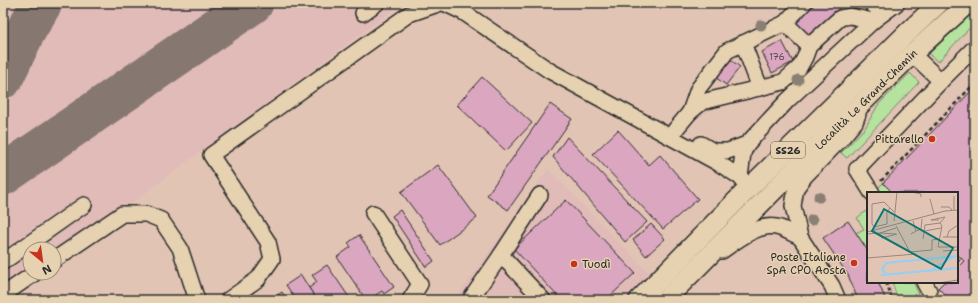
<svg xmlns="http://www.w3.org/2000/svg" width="978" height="303" font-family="'Shantell Sans',sans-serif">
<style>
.built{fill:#e0bbb8}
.green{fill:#b6e29f;stroke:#708665}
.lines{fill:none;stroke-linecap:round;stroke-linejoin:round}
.taxiway{stroke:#867870;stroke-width:41}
.building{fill:#daa6c0;stroke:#2b2b2b}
.minor-casing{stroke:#2b2b2b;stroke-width:18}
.major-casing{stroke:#2b2b2b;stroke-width:22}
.path{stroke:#2b2b2b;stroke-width:2.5;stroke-dasharray:4 3;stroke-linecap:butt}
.minor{stroke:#e6d1b0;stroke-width:15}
.major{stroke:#e6d1b0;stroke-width:19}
.tree{fill:#897f72}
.poi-dot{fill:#c8321e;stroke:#e6d1b0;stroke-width:1.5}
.labels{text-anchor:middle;stroke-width:3;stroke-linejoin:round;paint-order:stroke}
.number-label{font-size:9px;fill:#574a50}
.shield{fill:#e6d1b0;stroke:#635d53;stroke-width:1}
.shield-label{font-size:10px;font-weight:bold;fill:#2b2b2b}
.street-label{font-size:11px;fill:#2b2b2b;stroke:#e6d1b0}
.poi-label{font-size:11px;fill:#2b2b2b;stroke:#e6d1b0;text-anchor:end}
.inset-river{fill:none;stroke:#93d0f4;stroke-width:2}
.inset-road{fill:none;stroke:#99877e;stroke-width:1}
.view{fill:#0f766e;fill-opacity:0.15;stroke:#0f766e;stroke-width:2}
.inset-edge{fill:none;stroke:#2b2b2b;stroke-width:2}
</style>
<rect width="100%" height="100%" fill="#e2c4b5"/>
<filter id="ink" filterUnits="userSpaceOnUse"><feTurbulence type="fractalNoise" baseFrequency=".025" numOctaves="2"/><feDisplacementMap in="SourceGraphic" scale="8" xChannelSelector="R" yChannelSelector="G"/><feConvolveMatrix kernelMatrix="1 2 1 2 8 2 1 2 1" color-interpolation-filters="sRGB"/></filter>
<g filter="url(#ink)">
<g class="built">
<path d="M3,3H403L174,171L54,262V249H30V273L3,300Z"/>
<path d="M548,169L653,277L629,300H455Z"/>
</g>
<g class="green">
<path d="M975,9V22L938,62L929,54Z"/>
<path d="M910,73L919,82L847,158L841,153L865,128L878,105Z"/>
<path d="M883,183L893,193H873Z"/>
<path d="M868,210V251L856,233L864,229L857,218Z"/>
<path d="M892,282H913L918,292L916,300H898Z"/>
</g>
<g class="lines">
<g class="taxiway">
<path d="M3,78L25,32L42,3"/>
<path d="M3,175L253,3"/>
</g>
</g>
<g class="building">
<path d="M816,3H840L842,5L808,39L794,25Z"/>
<path d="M782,41L793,62L772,73L762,52Z"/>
<path d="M730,59L740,67L726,85L715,77Z"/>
<path d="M482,77L532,123L506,151L457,105Z"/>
<path d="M973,89L975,91V300H951L938,288L944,282H957V268L964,261L957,254V193H893L883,183Z"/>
<path d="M550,104L572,119L508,210L487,195Z"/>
<path d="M618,130L649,165L660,155L698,199L663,229L593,154Z"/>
<path d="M567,137L647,222L625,242L553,157Z"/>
<path d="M438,165L477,218L440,245L401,192Z"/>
<path d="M566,200L635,273L606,300H561L514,249Z"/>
<path d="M400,210L434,261L426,267L392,216Z"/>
<path d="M848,221L868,251V282H878L886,300H858L848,275L823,238Z"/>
<path d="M651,224L665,239L646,256L633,240Z"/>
<path d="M359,235L394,287L384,294L382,291L368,300H366L337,257L351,247L348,243Z"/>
<path d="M327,265L351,300H317L309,288L317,282L312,275Z"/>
<path d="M301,275L309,288L317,300H296L286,285Z"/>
<path d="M282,292L287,300H270Z"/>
</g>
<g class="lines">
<g class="minor-casing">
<g id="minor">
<path d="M444,3L463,12L550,71L718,163L740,177L749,188"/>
<path d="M871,3L883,13"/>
<path d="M363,13L377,3"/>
<path d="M785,23L809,46"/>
<path d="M743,43L760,88"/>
<path d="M941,81L975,47"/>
<path d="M690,112L698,89L727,51L785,23L804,3"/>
<path d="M675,130L690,112L702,102L783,82L799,68L805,57L809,46L840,18L850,16L873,21"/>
<path d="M701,144L713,151H728L747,144"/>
<path d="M740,177L743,153L747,144L787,101L873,21L897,3"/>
<path d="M872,193L857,169L941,81L912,54"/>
<path d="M540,195L501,255L543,300"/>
<path d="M373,213L420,284L410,300"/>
<path d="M722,251C736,241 759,223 776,227C783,228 793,234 800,237"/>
<path d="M54,260L122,214H146L161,220L180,248L197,300"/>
<path d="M3,262L84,205"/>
<path d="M924,282L929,291V300"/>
<path d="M3,295L35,273"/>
<path d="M228,300L258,279L272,259L268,242L211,155L409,14L441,3"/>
<path d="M470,300L501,255"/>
<path d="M838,300L832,286L800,237L793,206L796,188L805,176L840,140L855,122L858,114"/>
</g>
</g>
<g class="major-casing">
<g id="major">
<path d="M639,300L749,188L907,33L939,3"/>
<path id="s1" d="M665,300L801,163L912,54L968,3"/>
</g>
</g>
<g class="path">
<path d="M881,181L975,83"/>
<path d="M957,262L961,258"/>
<path d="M886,282L892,300"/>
</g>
<use href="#minor" class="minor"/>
<use href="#major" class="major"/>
</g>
<g class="tree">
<circle cx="761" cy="25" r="5.5"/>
<circle cx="798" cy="80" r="5.5"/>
<circle cx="819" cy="197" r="5.5"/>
<circle cx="812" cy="220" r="5.5"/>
</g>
</g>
<g class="poi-dot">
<circle cx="932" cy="139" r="4"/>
<circle cx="854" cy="263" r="4"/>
<circle cx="574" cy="264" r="4"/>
</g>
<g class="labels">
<g class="number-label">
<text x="777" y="60">176</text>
</g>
<rect class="shield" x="771" y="142" width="34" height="16" rx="3"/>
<g class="shield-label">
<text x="788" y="154">SS26</text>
</g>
<g class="street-label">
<text dy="4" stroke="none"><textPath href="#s1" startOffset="284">Località Le Grand-Chemin</textPath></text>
</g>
<g class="poi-label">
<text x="924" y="143">Pittarello</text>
<text x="846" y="261">Poste Italiane<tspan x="846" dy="13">SpA CPO Aosta</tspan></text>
<text x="582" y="268" text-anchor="start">Tuodì</text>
</g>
</g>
<g transform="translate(867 192)">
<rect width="91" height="91" fill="#e2c4b5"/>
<path class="inset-river" d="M63,79L86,65M14,83L91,76M22,83L15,78L19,71L91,64"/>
<path class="inset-road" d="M44,0L54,2V5M87,4V18M63,7L67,22M74,15H82L85,18M72,28H64L78,25L73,31M27,29L30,0M11,34L7,35L5,32V12L17,10L23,16M11,34L20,32V20L23,16L27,20M29,34L43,60L65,58V48L72,47M49,39L54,37L55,27M58,39L74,36M0,40L78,19L91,18M12,41L15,46L30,42M13,41L29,42M0,42L13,41L29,36M44,42L49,39L46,29M76,45H91M80,45L82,39L91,33M56,47L58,33L73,31L75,34L71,55H91M76,59L91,58M0,66L49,62M72,91L91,88"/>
<path class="view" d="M17,17L86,56L74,77L5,39Z"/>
<rect width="91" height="91" class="inset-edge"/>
</g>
<rect width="978" height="303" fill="none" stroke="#e6d1b0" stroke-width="16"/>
<rect x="8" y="8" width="962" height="287" fill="none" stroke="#2b2b2b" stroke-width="1.5" filter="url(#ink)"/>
<g transform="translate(42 261) rotate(151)"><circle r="19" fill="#e6d1b0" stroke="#9b8f7b"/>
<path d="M0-3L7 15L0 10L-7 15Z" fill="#c8321e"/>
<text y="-6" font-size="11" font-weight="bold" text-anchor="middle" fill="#2b2b2b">N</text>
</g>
</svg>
